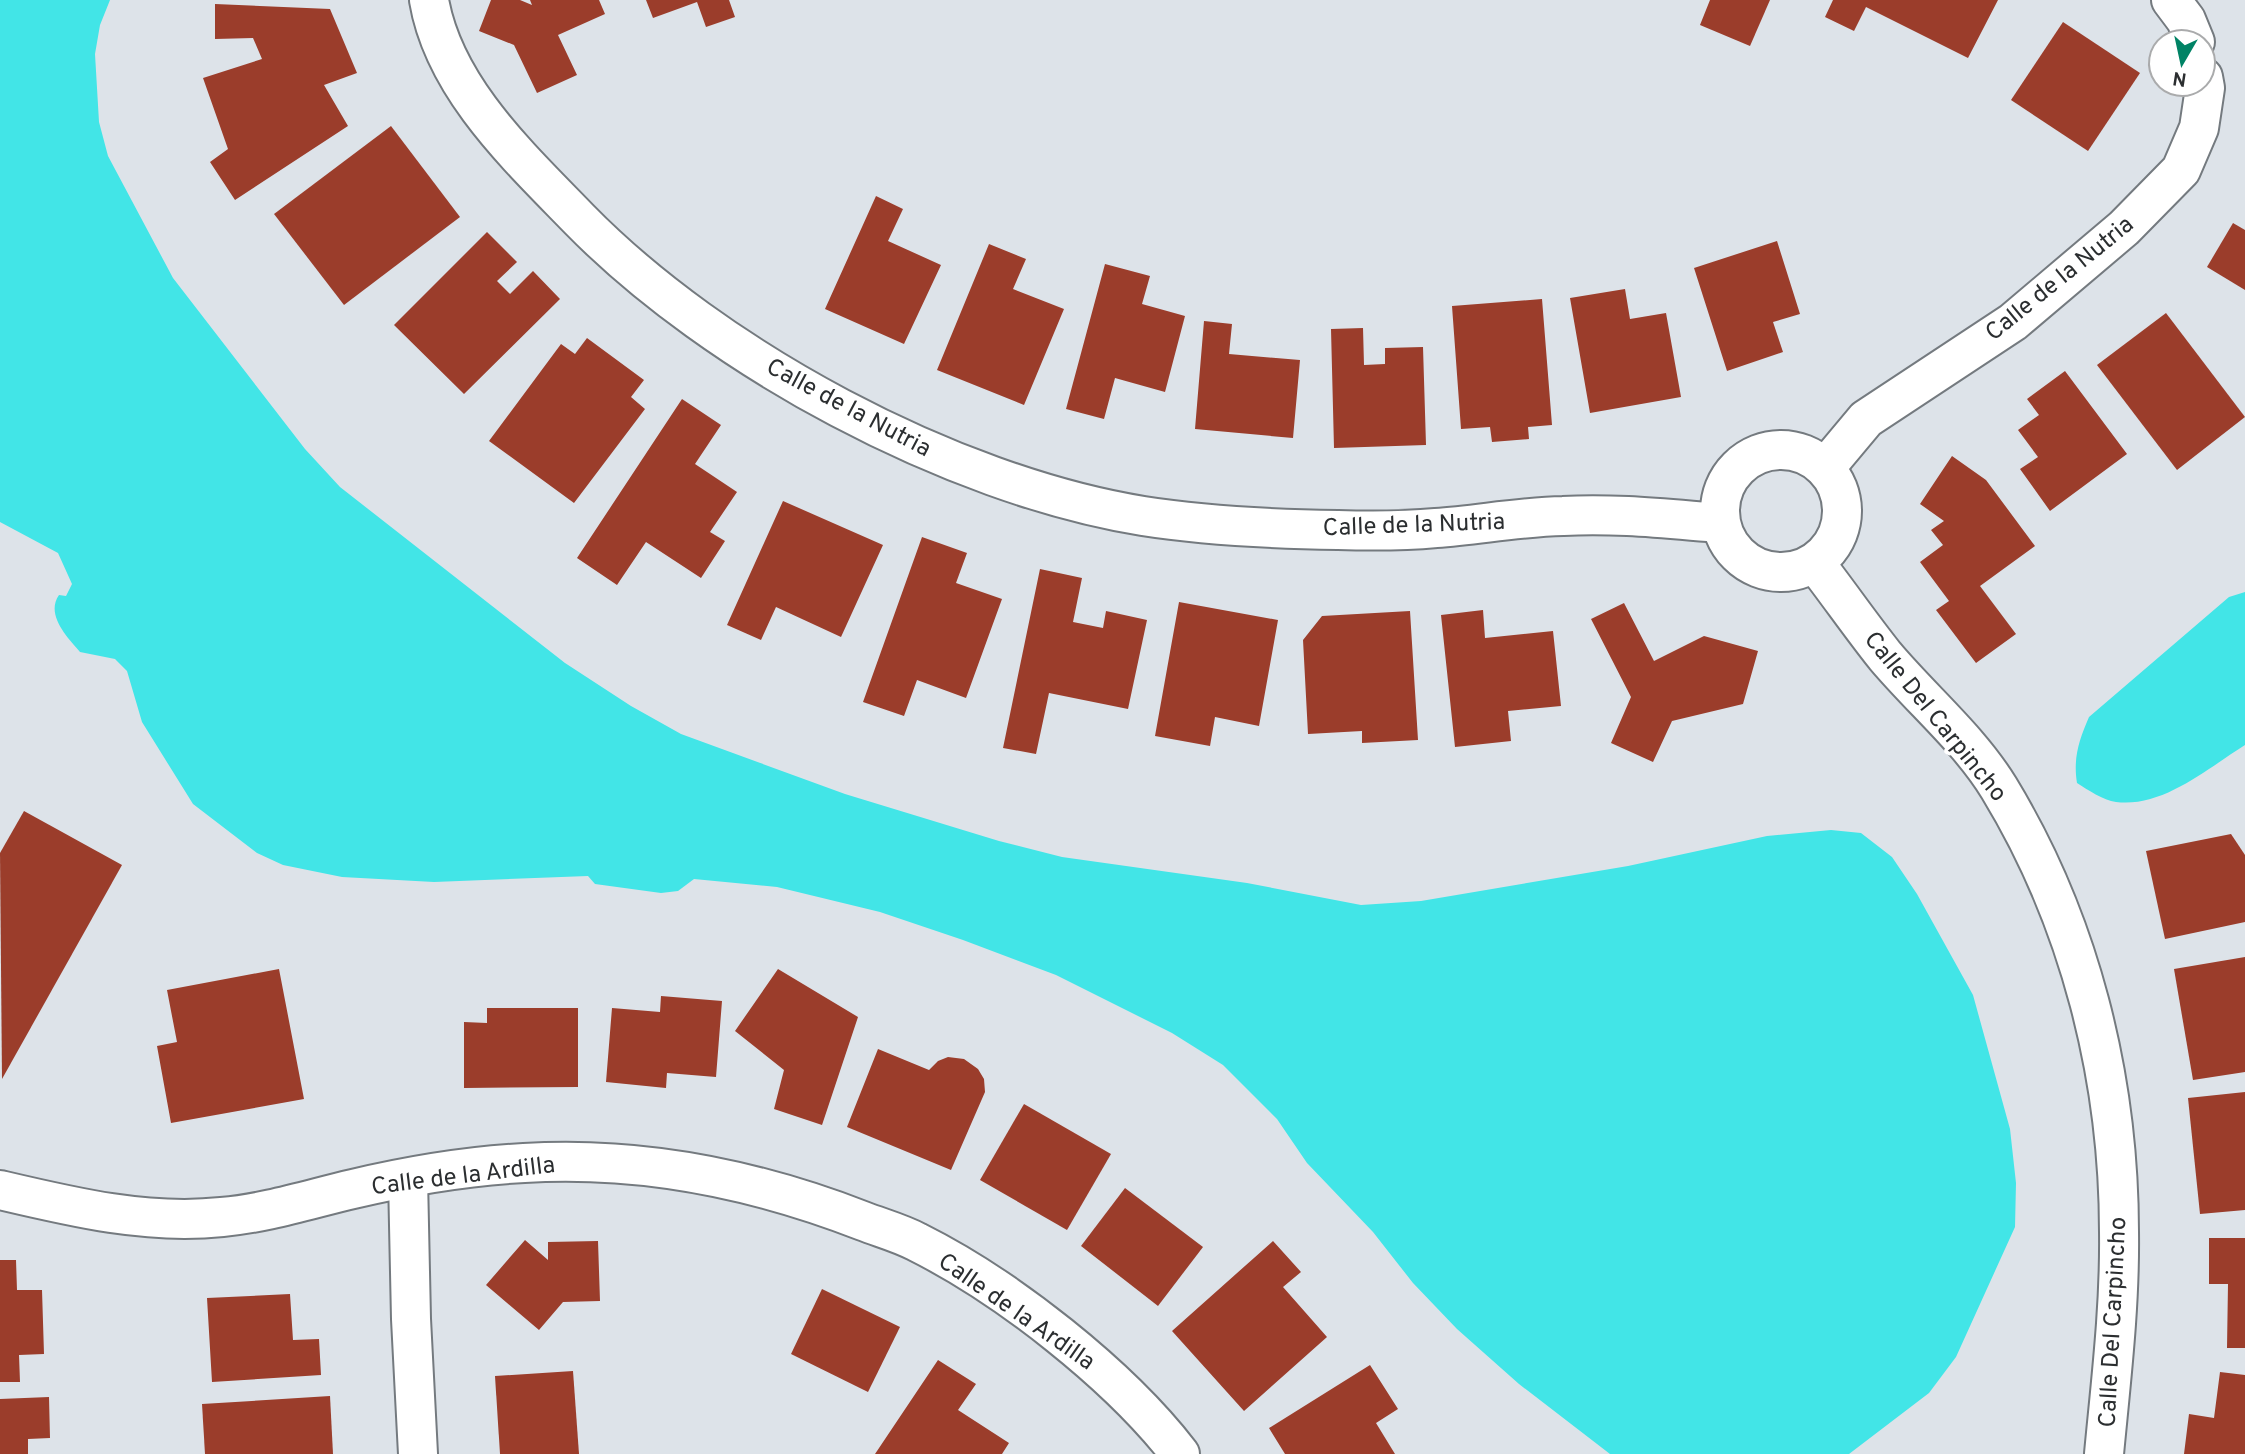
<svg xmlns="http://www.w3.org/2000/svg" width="2245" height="1454" font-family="Overpass,sans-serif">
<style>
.water{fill:#42e5e7}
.building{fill:#9b3d2b}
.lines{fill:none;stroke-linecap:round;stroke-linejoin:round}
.minor-casing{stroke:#747a7f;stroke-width:42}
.minor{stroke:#fff;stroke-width:38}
.labels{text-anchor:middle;stroke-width:7;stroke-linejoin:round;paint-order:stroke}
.street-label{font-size:24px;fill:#2b2e30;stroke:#fff}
</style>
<rect width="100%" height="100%" fill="#dde3e9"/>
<g class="water">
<path d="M0,0H110L100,25L95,54L99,122L108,156L173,278L305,449L340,487L565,663L631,706L681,734L845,794L999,841L1062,857L1247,883L1361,905L1421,901L1628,866L1767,836L1831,830L1861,833L1892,857L1917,894L1973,995L2010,1129L2016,1183L2015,1227L1956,1357L1929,1393L1849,1454H1610L1519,1384L1457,1329L1413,1283L1373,1232L1307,1163L1277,1119L1223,1065L1172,1033L1056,975L963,940L880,912L777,887L694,879L678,891L661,893L595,884L588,876L434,882L342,877L283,865L257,853L193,804L142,722L127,671L115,659L80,652C68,638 45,615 59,595L66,596L72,584L58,553L0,522Z"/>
<path d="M2245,592V745C2208,768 2163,808 2116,802C2103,800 2088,790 2077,783C2073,758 2079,740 2089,717L2229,597Z"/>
</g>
<g class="building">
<path d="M491,0H520L532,5L530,0H599L605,14L558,35L577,75L537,93L514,45L479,31Z"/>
<path d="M646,0H729L735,17L706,27L697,2L653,18Z"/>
<path d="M1710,0H1770L1750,46L1700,25Z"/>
<path d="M1833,0H1998L1968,58L1866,7L1854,31L1825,17Z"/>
<path d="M215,4L330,9L357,73L324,85L348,126L235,200L210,162L228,149L203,78L262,59L253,38L215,39Z"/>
<path d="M2063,22L2140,73L2088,151L2011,100Z"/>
<path d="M391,126L460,217L344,305L274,214Z"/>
<path d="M876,196L903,209L888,241L941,265L904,344L825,309Z"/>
<path d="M2233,223L2245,230V290L2207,267Z"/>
<path d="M487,232L517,262L497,281L510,294L533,271L560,299L464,394L394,325Z"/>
<path d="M1777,241L1800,314L1773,322L1783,352L1727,371L1694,268Z"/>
<path d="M989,244L1026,259L1013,289L1064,309L1024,405L937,370Z"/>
<path d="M1105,264L1150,276L1142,304L1185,316L1165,392L1115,378L1104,419L1066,409Z"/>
<path d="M1625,289L1630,319L1666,313L1681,397L1590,413L1570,298Z"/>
<path d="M1542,299L1552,425L1528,427L1529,439L1492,442L1490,427L1461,429L1452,306Z"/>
<path d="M2166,313L2245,417L2177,470L2097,365Z"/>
<path d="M1204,321L1232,324L1229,354L1300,360L1293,438L1195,429Z"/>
<path d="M1363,328L1364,365L1385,364V348L1423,347L1426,445L1334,448L1331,329Z"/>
<path d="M587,338L644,380L631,397L645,409L574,503L489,441L561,344L575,354Z"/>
<path d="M2065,371L2127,454L2050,511L2020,469L2038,457L2018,430L2039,415L2027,399Z"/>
<path d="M682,399L721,425L695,464L737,492L710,532L725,541L701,578L646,542L617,585L577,558Z"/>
<path d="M1952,456L1986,480L2035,546L1980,586L2016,634L1976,663L1936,610L1949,601L1920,562L1943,545L1931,530L1944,521L1920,504Z"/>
<path d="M783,501L883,545L841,637L776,607L761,640L727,625Z"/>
<path d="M922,537L967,553L956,583L1002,599L966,698L917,680L904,716L863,702Z"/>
<path d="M1040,569L1082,578L1073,622L1103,628L1106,611L1147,620L1128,709L1049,693L1036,754L1003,748Z"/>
<path d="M1179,602L1278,620L1259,726L1215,717L1210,746L1155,736Z"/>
<path d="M1624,603L1654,661L1704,636L1758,651L1743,704L1672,721L1653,762L1611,743L1631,697L1591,619Z"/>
<path d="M1483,610L1485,638L1553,631L1561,706L1508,711L1511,741L1455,747L1441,615Z"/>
<path d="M1410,611L1418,740L1362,743V731L1308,734L1303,640L1322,616Z"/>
<path d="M24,811L122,865L2,1079L0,853Z"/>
<path d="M2231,834L2245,855V922L2165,939L2146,851Z"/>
<path d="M2245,957V1072L2193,1080L2174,969Z"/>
<path d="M279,969L304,1099L171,1123L157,1046L177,1042L167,990Z"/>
<path d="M778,969L858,1017L822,1125L774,1109L784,1070L735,1031Z"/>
<path d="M661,996L722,1001L716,1077L667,1073L666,1088L606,1082L612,1008L660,1012Z"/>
<path d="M487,1008H578V1087L464,1088V1022L487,1023Z"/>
<path d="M878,1049L929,1070L938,1061L948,1057L964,1059L978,1069L984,1079L985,1092L951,1170L847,1127Z"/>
<path d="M2245,1092V1210L2200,1214L2188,1098Z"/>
<path d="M1024,1104L1111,1154L1067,1230L980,1180Z"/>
<path d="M1125,1188L1203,1247L1158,1306L1081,1246Z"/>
<path d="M2209,1238H2245V1348H2227L2228,1284H2209Z"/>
<path d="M525,1240L548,1260V1242L598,1241L600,1301L563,1302L539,1330L486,1285Z"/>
<path d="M1273,1241L1301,1272L1283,1287L1327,1337L1244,1411L1172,1331Z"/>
<path d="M0,1260H16L17,1290H42L44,1354L19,1355L20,1382H0Z"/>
<path d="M822,1289L900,1327L868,1392L791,1354Z"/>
<path d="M290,1294L293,1340L319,1339L321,1375L212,1382L207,1298Z"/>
<path d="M938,1360L976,1384L958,1410L1009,1443L1002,1454H875Z"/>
<path d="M1370,1365L1398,1409L1376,1423L1395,1454H1285L1269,1428Z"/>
<path d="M573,1371L579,1454H500L495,1376Z"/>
<path d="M2220,1372L2245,1375V1454H2184L2189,1414L2214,1418Z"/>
<path d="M330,1396L333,1454H205L202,1404Z"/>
<path d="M49,1397L50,1438L28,1439V1454H0V1399Z"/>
</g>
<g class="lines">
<g class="minor-casing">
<g id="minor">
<path d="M429,0C444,88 519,157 579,219C715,358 951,485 1143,516C1206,526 1274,529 1338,530C1370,531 1404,531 1436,528C1478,525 1520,517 1563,516C1616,513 1668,519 1720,523"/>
<path d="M2171,0L2186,20L2195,42"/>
<circle cx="1781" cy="511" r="61"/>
<path d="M1825,468L1866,419L2013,322L2124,228L2181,170L2199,128L2205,88L2203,77"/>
<path d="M1815,563C1839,594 1861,626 1885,656C1922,700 1969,739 1999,788C2080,921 2119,1078 2119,1232C2120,1307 2111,1380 2104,1454"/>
<path d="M408,1178L411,1319L418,1454"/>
<path d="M0,1190C72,1207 147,1225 222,1217C267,1213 310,1199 353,1189C408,1176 468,1166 524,1163C641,1156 755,1179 863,1221C881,1228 900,1233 917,1242C1007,1287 1119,1375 1180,1454"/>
</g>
</g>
<use href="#minor" class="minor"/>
</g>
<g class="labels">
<g class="street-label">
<text transform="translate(2059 278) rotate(-39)" y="8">Calle de la Nutria</text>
<text transform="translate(849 407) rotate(28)" y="8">Calle de la Nutria</text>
<text transform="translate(1414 524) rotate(-2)" y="8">Calle de la Nutria</text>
<text transform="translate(1936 716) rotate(51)" y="8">Calle Del Carpincho</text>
<text transform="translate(463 1175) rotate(-7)" y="8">Calle de la Ardilla</text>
<text transform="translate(1017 1311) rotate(35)" y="8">Calle de la Ardilla</text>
<text transform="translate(2112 1322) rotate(-87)" y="8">Calle Del Carpincho</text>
</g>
</g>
<g transform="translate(2182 63) rotate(189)"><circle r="33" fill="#ffffff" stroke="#aaabac" stroke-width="2"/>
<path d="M0-5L12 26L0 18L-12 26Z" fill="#008365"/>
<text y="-10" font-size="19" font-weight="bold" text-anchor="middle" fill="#2b2e30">N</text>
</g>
</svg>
